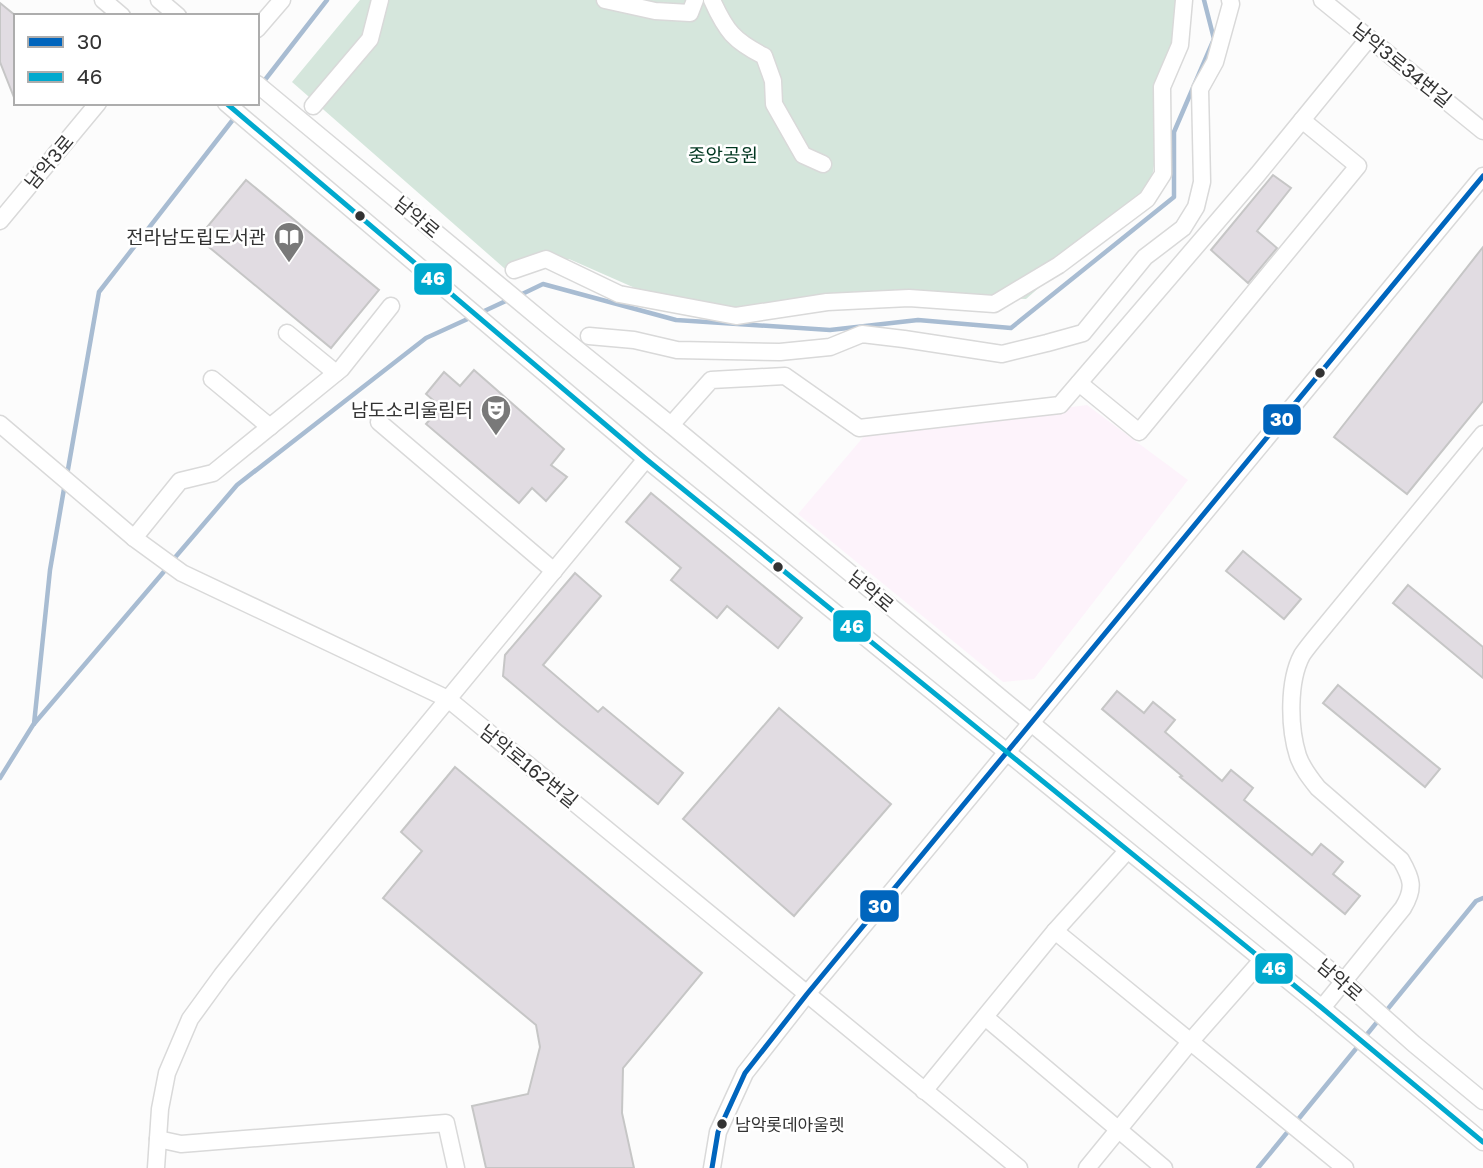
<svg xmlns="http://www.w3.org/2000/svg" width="1483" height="1168" font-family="'Golos Text','Noto Sans KR',sans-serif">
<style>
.commercial{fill:#fdf3fb}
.green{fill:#d5e6dc}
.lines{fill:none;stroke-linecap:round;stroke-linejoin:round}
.stream{stroke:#a8bcd2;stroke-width:4.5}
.building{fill:#e1dce2;stroke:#c6c6c6;stroke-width:2}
.minor-casing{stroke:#d9d9d9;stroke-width:19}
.minor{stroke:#fff;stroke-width:16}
.bus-1-casing{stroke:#fff;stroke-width:10}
.bus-2-casing{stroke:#fff;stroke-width:10}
.bus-1{stroke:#0065bd;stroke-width:5}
.bus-2{stroke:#00a9ce;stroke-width:5}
.bus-dot{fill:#333;stroke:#fff;stroke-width:2.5}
.labels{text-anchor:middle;stroke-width:5;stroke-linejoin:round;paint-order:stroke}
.bus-label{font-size:17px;fill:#333;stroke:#fff;text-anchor:start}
.street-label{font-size:19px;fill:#333;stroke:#fff}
.park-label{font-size:19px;fill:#003720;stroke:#fff}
.poi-label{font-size:19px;fill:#333;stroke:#fff;text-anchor:end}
.line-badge{stroke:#fff;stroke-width:2.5}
.badge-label{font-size:19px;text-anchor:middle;font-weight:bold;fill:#fff}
</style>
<rect width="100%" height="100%" fill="#fcfcfc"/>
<path class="commercial" d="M1087,405L1188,480L1034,679L1003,682L798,514L865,435Z"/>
<path class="green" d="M360,0H1179L1150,191L1026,299L856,293L694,314L569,259L512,275L292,82Z"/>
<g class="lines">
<g class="stream">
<path d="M261,85L327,0"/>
<path d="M518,296L543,284L676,320L830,330L918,320L1011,328L1174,197V132L1214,39L1204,0"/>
<path d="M480,313L510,299"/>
<path d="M67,475L99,292L235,117"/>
<path d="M172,561L237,485L426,338L472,317"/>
<path d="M34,724L50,570L65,483"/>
<path d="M0,778L33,725L167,568"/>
<path d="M1364,1038L1476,901L1483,898"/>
<path d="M1296,1122L1359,1045"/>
<path d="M1258,1168L1290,1129"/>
</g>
</g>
<g class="building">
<path d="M0,3L16,16L15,100L0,62Z"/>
<path d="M1273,175L1291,188L1257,231L1277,248L1248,283L1211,250Z"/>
<path d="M246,180L379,290L331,348L198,238Z"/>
<path d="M1483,247V401L1407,494L1334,437Z"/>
<path d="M474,370L564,449L551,465L567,477L546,501L532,488L519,503L426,424L441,407L426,394L444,372L460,386Z"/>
<path d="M651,493L802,618L778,648L727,606L717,618L671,580L681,568L626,522Z"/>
<path d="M1243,551L1301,599L1284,619L1226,571Z"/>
<path d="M575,573L601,596L543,665L598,712L603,707L683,773L658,804L561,725L503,676L505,655Z"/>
<path d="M1408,585L1483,647V678L1393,603Z"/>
<path d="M1338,685L1440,769L1425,787L1323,703Z"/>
<path d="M1117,691L1144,713L1153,702L1175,720L1165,732L1222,781L1231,770L1253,788L1244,800L1312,855L1321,844L1343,862L1333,874L1360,896L1345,914L1180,777L1182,776L1102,709Z"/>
<path d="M779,708L891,804L794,916L683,819Z"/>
<path d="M455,767L702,973L623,1068L622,1113L634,1168H486L472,1106L528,1094L540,1047L536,1025L383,898L422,851L401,832Z"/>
</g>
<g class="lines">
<g class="minor-casing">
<g id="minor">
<path d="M103,0L122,16"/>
<path d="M159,0L178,16"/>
<path d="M605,0L655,11L690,13L695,0"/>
<path d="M712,0C726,31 734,41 764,56L773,81L774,104L803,155L823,164"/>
<path d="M1322,0L1483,131"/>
<path d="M257,29L282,0"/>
<path d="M257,84L552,329L671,425L1343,981L1414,1044L1483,1101"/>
<path d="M226,103L646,459L1322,1008L1483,1142"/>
<path d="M313,106L370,39L380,0"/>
<path d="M0,221L98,103"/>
<path d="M514,270L546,259L619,294L736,316L827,302L909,298L994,304L1059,265L1147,199L1163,174L1162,87L1180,45L1184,0"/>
<path d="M287,333L336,373"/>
<path d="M589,336L634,340L677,350L780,352L830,347L862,334L904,339L1002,354L1047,343L1083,333L1145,257L1183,228L1196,207L1202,182L1200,89L1215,62L1231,4L1230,0"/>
<path d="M212,379L270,427"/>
<path d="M1079,383L1139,432L1358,166L1302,120"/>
<path d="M379,422L554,571"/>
<path d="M0,424L134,538L182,573L448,699L1019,1168"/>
<path d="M671,425L711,380L785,376L859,428L1060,405L1258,174L1369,38"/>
<path d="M134,538L180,481L213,473L341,369L391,306"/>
<path d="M1055,931L1127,851"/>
<path d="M1322,1008L1403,908C1415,888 1412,879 1401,860L1318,788C1310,778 1302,768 1298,756C1289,728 1288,681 1302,655C1306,649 1311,643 1315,638L1483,434"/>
<path d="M985,1017L1164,1168"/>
<path d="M924,1091L1055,931L1345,1168"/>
<path d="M158,1139L181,1144L446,1123L456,1168"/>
<path d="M156,1168L160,1109L167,1073L190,1019L222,975L265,921L646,459"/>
<path d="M712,1168L718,1132L745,1073L807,994L1483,176"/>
<path d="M1087,1168L1190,1042L1262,960"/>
</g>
</g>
<use href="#minor" class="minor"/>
<g class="bus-1-casing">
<path id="bus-1" d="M712,1168L718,1132L745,1073L807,994L1483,176"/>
</g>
<g class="bus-2-casing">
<path id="bus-2" d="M226,103L646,459L1322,1008L1483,1142"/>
</g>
<use href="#bus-1" class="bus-1"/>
<use href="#bus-2" class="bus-2"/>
</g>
<defs>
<g id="library-pin" transform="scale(1.575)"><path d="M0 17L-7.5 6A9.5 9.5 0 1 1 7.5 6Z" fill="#797979" stroke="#fff"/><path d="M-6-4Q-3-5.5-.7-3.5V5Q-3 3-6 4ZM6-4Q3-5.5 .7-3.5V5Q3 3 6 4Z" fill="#fff"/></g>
<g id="theatre-pin" transform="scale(1.575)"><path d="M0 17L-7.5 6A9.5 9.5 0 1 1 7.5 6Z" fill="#797979" stroke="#fff"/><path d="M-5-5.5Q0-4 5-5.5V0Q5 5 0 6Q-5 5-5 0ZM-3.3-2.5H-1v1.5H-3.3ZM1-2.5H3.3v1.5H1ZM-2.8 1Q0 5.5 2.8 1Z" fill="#fff"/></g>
</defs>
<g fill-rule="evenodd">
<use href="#library-pin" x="289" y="237"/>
<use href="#theatre-pin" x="496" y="410"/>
</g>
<g class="bus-dot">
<circle cx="360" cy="216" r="6"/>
<circle cx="1320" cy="373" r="6"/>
<circle cx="778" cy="567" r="6"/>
<circle cx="722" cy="1124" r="6"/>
</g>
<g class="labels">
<g class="bus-label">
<text x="735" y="1131">남악롯데아울렛</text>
</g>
<g class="street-label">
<text transform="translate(1402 65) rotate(39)" y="7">남악3로34번길</text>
<text transform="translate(49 162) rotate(-50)" y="7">남악3로</text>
<text transform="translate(417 217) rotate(40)" y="7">남악로</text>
<text transform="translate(871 591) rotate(40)" y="7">남악로</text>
<text transform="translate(529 766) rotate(39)" y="7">남악로162번길</text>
<text transform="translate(1340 980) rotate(41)" y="7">남악로</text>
</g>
<g class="park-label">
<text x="723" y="162">중앙공원</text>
</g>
<g class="poi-label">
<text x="266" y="244">전라남도립도서관</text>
<text x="473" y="417">남도소리울림터</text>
</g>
</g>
<g class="line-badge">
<rect x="413" y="262" width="40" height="34" rx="7" fill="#00a9ce"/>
<rect x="1262" y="403" width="40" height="33" rx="7" fill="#0065bd"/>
<rect x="832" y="609" width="40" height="34" rx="7" fill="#00a9ce"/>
<rect x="859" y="889" width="41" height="34" rx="7" fill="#0065bd"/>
<rect x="1254" y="952" width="40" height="33" rx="7" fill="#00a9ce"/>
</g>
<g class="badge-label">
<text x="433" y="285">46</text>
<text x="1282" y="426">30</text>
<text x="852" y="633">46</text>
<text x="880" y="913">30</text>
<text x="1274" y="975">46</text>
</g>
<rect x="14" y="14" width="245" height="91" fill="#ffffff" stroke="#adadad" stroke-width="2"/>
<rect x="28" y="37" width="35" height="10" fill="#0065bd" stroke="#adadad" stroke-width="2"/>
<text x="77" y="49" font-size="21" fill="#333333">30</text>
<rect x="28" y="72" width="35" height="10" fill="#00a9ce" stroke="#adadad" stroke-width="2"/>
<text x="77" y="84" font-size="21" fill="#333333">46</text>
</svg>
